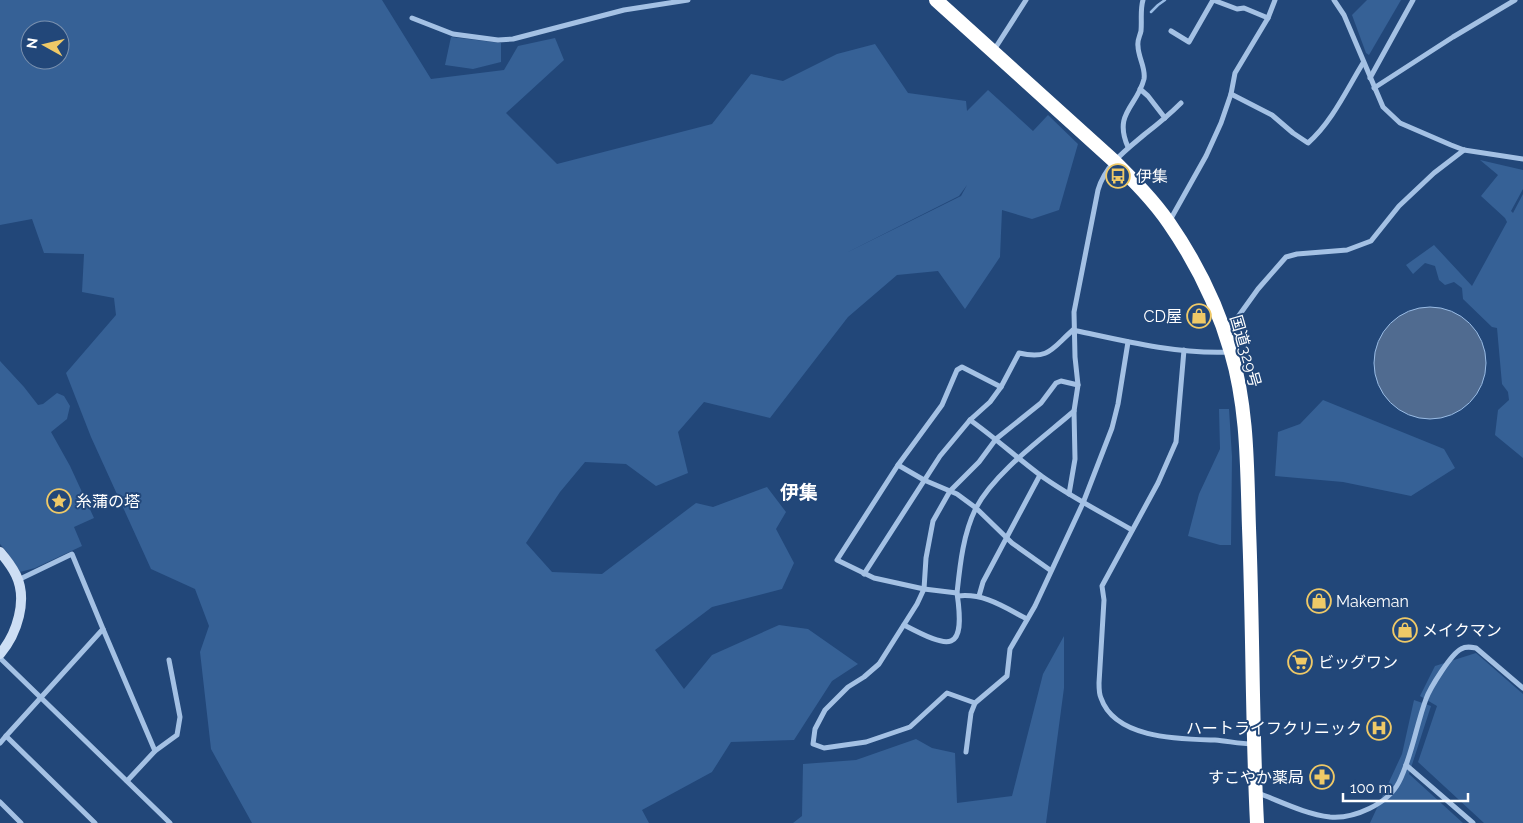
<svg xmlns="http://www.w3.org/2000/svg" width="1523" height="823" font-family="Raleway,'Noto Sans JP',sans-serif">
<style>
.green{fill:#366196;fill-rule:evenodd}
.water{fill:#506b90;stroke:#98bbe5}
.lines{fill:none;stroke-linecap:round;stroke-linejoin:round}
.stream{stroke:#98bbe5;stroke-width:2.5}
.street{stroke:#a4c1e4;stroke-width:5}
.secondary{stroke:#cddef4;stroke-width:10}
.highway{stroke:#fff;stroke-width:14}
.labels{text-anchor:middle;stroke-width:4;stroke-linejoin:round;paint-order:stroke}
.poi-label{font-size:16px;fill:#fff;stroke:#224779;text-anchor:start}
.street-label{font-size:16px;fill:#fff;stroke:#224779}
.quarter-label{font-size:19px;font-weight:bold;fill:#fff;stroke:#224779}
</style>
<rect width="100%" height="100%" fill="#224779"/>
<g class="green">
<path d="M0,0H382L431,79L504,70L518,46L555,38L564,60L506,113L557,164L712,124L751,74L783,81L837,54L875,44L908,93L966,101L967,111L988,90L1033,131L1048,115L1078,144L1059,210L1032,219L1002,210L1000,257L965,309L938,271L897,275L848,317L770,418L704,402L678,432L688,473L656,486L626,464L585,462L560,492L526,543L552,572L602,574L696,503L713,507L767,487L786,512L776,529L794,563L782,589L712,607L655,650L684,689L712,655L779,625L808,629L858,664L832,681L794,740L731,742L712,772L642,810L649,823H252L211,749L200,652L209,626L195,589L151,569L91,437L66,373L116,315L114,298L82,292L84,254L44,253L32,219L0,225ZM30,30H60V60H30ZM967,185L961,196L846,253L959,196Z"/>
<path d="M1367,0H1401L1369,55L1366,53L1352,15Z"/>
<path d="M451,37L501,43V62L473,69L445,65Z"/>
<path d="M1480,160L1523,170V189L1511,211L1513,213L1523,194V458L1495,435L1498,410L1509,400L1508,392L1502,384L1497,328L1492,327L1463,299L1462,288L1454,282L1445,285L1439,280L1435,266L1425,263L1413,274L1406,265L1434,245L1472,286L1507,222L1505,218L1481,196L1498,175Z"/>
<path d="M0,361L24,387L38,405L43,404L57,393L64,396L70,406L67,419L51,432L70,466L94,518L74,527L82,546L35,568L20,572L7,552L0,544Z"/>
<path d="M1323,400L1444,449L1455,468L1411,496L1343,482L1275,476L1278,432L1300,424Z"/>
<path d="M1219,409H1229L1232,457L1231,545H1220L1188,536L1199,494L1220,449Z"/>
<path d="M1064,636V688L1046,823H793L802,816L803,764L856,760L916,739L932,748L955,753L957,803L1012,796L1043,674Z"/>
<path d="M1476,653L1523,694V823H1484L1418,762L1437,706L1420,696L1435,666Z"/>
<path d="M1414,700L1431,706L1409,774L1463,823H1370L1402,754Z"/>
</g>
<circle class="water" cx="1430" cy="363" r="56"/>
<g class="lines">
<path class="stream" d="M1151,12L1158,5L1165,0"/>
<g class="street">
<path d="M1213,0L1237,9L1244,8L1268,18"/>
<path d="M1334,0L1344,15L1383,107L1400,123L1451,145L1464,150L1523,159"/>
<path d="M412,18L453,34L498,40L513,39L624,10L688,0"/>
<path d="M1171,31L1189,42L1213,0"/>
<path d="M994,50L1026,0"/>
<path d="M1370,78L1413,0"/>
<path d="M1374,88L1453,37L1515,0"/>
<path d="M1140,89L1148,96L1165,118"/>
<path d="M1231,94L1272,115L1293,133L1308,143C1332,122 1347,89 1363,63"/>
<path d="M1128,147C1113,113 1137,107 1144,79C1146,68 1138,57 1138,46C1137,40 1140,36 1141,31C1142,20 1140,10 1143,0"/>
<path d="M1169,222L1206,156L1221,123L1231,94L1235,73L1268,18L1275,0"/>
<path d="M1225,328L1235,321L1258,289L1286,257L1297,254L1347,250L1371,241L1399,206L1434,173L1464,150"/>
<path d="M1073,330C1124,341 1176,354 1228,352"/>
<path d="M1184,350L1176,442L1158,483L1102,586L1104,600L1099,683C1099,688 1099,694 1101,698C1115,739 1180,739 1215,740C1228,741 1240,744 1253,744"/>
<path d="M1078,385L1061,381L1056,383L1041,403L996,439L979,462L950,491L933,521L926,558L924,589L917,604L879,664L864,677L848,687L825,710L815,729L813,744L824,748L866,742L910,727L947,693L975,703L1007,676L1010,649L1035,606L1083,503L1112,428L1118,404L1128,342"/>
<path d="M1001,387L962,367L957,370L942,405L898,465L837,560L874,578L924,589L957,593C960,565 963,534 976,508C995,472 1043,438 1074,411"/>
<path d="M970,420C994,437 1016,457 1040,475C1069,496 1101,512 1132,530"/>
<path d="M898,465L924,480L957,494L976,508L1012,543L1050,570"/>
<path d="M1069,494L1075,459L1074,411L1078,385L1075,357L1074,312L1098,190C1105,165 1126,150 1145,134C1158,124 1170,114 1181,103"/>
<path d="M864,574L940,456L970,420L990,402L1001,387L1019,353C1050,360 1052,348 1073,330"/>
<path d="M18,580L72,554L103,629"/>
<path d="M958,596C984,593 1004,607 1027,619"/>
<path d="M979,596L983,582L1040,475"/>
<path d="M904,625C950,649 966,654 957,593"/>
<path d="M0,658L170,823"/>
<path d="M0,743L6,736"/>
<path d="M155,751L177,735L180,717L169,660"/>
<path d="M966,752L971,713L975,703"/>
<path d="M1406,765L1473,823"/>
<path d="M1258,793C1282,802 1305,814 1330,817C1354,819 1388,804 1399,782C1412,756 1416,726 1426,699C1430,688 1451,654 1461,649C1466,646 1471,647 1476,648L1523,688"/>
<path d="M0,802L21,823"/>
<path d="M95,823L6,736L103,629L155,751L127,781"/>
</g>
<path class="secondary" d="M0,552C6,559 12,567 16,575C28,600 17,634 0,654"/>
<path class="highway" d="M936,0L1114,161C1134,181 1154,201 1169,223C1196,262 1218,307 1231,352C1248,409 1247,470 1249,528C1253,627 1252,725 1257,823"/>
</g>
<defs>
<g id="bus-ring" transform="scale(1.25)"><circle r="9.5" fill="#224779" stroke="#efc967" stroke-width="1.5"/><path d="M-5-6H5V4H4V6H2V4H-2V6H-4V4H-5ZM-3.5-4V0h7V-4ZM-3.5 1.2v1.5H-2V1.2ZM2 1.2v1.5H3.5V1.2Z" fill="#efc967"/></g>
<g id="shop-ring" transform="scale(1.25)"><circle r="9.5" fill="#224779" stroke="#efc967" stroke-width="1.5"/><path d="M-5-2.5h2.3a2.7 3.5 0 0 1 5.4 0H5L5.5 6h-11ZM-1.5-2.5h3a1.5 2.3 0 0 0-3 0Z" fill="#efc967"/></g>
<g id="sight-ring" transform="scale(1.25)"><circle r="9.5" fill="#224779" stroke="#efc967" stroke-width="1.5"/><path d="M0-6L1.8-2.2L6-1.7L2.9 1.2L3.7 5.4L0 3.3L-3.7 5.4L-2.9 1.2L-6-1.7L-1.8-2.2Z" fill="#efc967"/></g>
<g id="supermarket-ring" transform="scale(1.25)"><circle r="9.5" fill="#224779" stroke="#efc967" stroke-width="1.5"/><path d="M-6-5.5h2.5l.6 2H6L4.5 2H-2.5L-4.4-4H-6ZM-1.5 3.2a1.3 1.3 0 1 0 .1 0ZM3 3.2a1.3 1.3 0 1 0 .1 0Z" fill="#efc967"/></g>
<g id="hospital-ring" transform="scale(1.25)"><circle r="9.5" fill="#224779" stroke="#efc967" stroke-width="1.5"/><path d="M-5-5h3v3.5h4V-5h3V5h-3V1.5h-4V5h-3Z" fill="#efc967"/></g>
<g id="pharmacy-ring" transform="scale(1.25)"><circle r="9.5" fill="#224779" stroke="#efc967" stroke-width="1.5"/><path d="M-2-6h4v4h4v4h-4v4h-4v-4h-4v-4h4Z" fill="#efc967"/></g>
</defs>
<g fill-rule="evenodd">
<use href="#bus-ring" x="1118" y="176"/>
<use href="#shop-ring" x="1199" y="316"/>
<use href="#sight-ring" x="59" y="501"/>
<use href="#shop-ring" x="1319" y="601"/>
<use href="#shop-ring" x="1405" y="630"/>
<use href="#supermarket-ring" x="1300" y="662"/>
<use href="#hospital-ring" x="1379" y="728"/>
<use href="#pharmacy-ring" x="1322" y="777"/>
</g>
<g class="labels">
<g class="poi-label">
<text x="1136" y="182">伊集</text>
<text x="1182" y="322" text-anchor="end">CD屋</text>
<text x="76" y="507">糸蒲の塔</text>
<text x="1336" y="607">Makeman</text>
<text x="1422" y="636">メイクマン</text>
<text x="1318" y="668">ビッグワン</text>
<text x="1362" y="734" text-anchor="end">ハートライフクリニック</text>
<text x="1304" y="783" text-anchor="end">すこやか薬局</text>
</g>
<g class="street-label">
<text transform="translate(1246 351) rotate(74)" y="6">国道329号</text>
</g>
<g class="quarter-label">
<text x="799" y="499">伊集</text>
</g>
</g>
<g transform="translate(45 45) rotate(278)"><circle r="24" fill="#224779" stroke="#7a91af"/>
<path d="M0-4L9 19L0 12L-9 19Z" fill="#efc967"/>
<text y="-8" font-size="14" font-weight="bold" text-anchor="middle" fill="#ffffff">N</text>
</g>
<path d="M1343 793v8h125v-8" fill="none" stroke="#ffffff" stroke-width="2.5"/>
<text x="1350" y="793" font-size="15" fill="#ffffff" stroke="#224779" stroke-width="4" paint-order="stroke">100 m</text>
</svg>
